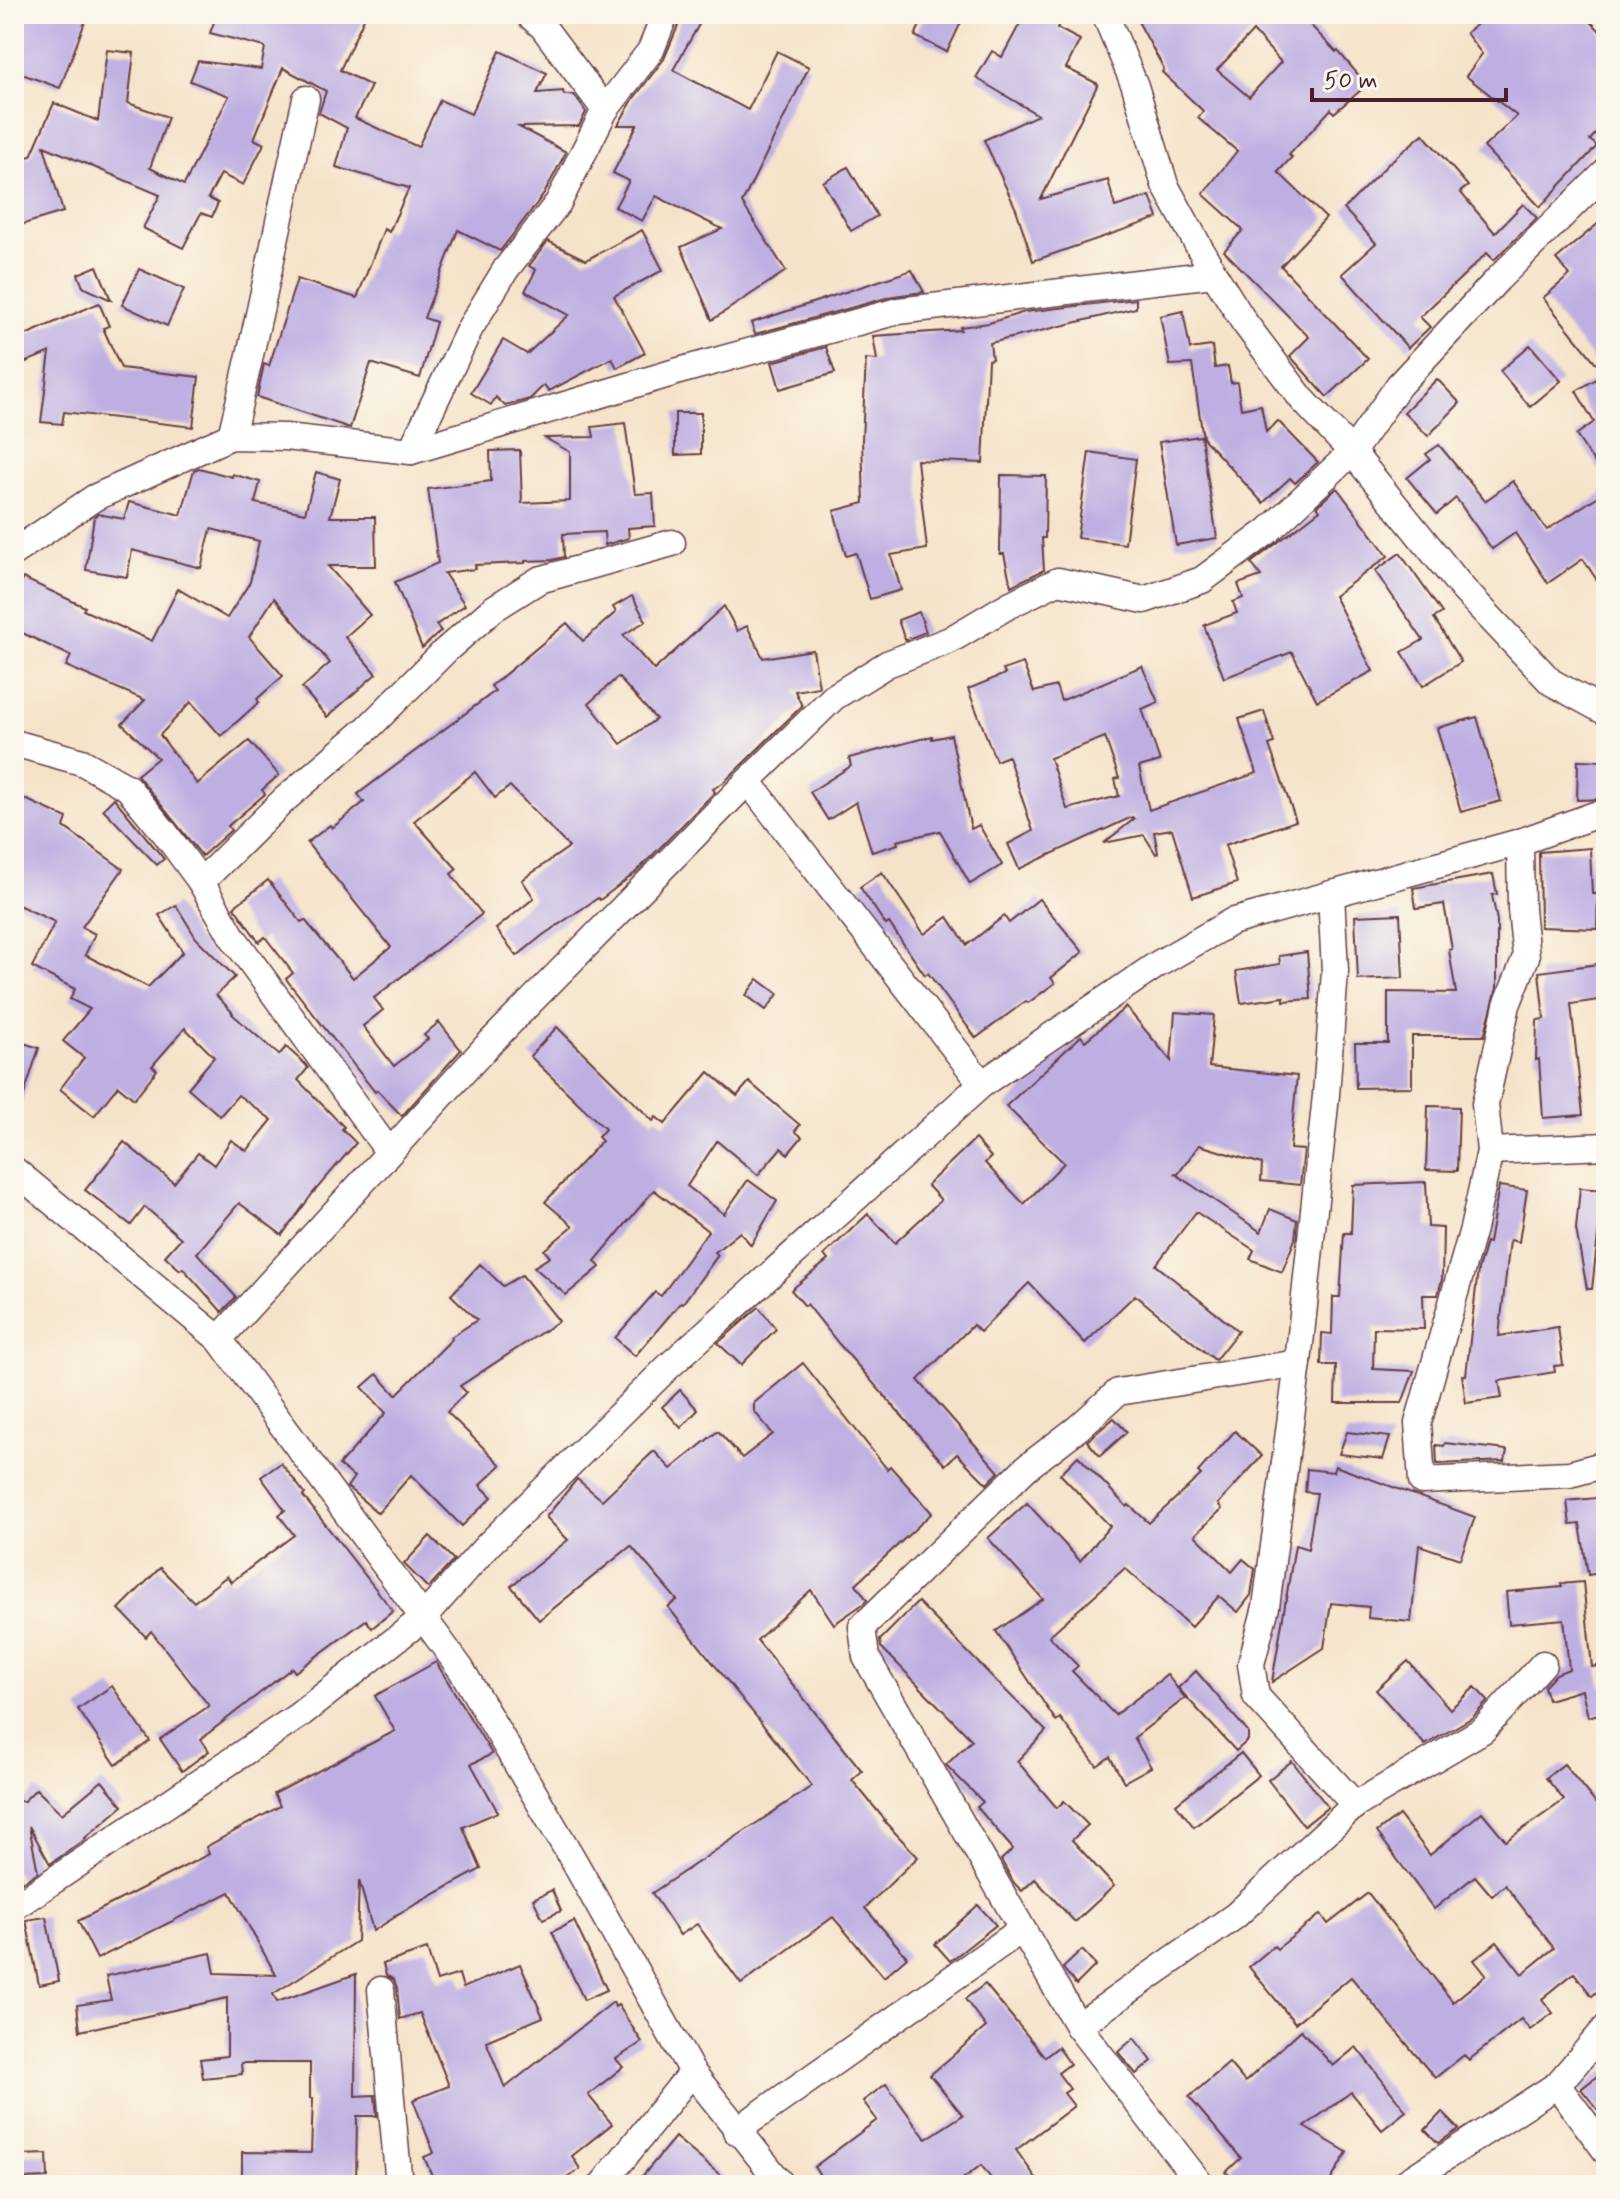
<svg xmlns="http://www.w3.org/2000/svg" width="1620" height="2199" font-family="Mynerve,sans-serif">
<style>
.building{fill:#beaee2;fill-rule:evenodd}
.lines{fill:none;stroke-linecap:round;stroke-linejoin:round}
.street-casing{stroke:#643c43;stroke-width:29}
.street{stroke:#fff;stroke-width:26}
</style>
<rect width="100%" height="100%" fill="#fbf7ec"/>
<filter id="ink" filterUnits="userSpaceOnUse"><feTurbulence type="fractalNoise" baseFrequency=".0125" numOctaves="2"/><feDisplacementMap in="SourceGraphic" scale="16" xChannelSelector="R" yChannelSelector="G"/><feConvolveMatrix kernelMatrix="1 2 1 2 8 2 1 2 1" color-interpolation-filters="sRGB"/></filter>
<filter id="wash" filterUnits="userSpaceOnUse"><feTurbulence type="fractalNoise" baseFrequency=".006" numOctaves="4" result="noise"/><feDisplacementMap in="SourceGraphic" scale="32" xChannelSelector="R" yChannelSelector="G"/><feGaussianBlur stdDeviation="1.8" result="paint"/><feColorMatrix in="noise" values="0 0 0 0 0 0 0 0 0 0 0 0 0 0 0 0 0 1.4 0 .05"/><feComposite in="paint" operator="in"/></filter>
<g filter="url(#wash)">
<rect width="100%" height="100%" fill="#f5e3c9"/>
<g id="blocks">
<g class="building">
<path d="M14,14H88L60,88L14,71Z"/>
<path d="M217,14H366L340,70L371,86L355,118L418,147L440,100L471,114L500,51L547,73L537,93L563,91L564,95H574L586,112L579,126L519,127L566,152L544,194L500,251L458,230L424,318L436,322L420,378L371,363L350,428L257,397L264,364L269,366L297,279L357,298L384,229L389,232L409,188L336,167L347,128L319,113L326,91L283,68L254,139L264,144L243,185L221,174L208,198L218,203L212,217L201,213L183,248L143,228L160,195L44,146L63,212L14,227V159L31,156L54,103L98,121L107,50L134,53L128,103L168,117L150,168L184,185L229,96L190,81L198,61L261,69L265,47L210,33Z"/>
<path d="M683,14H705L673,70L748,110L777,51L809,67L742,203L786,271L712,320L681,247L722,229L656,196L642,221L615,207L629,181L613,173L637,125H618L634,98L664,59Z"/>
<path d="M925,14H965L947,52L915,36Z"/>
<path d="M1025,14H1064L1057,28L1080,40L1066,68L1098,84L1041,199L1108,180L1115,207L1150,196L1158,218L1033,261L1016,209L984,140L1038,115L976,78L992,51L1002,57Z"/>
<path d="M1134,14H1300L1336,52L1338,51L1367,85L1334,113L1331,109L1289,155L1292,157L1278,172L1326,218L1281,266L1368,359L1327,397L1290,356L1309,337L1224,251L1243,230L1203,194L1237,151L1198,118L1203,111L1162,72L1164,69ZM1253,31L1281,62L1249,97L1217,70Z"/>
<path d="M1490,14H1583L1606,37V122L1590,140L1597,146L1540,207L1484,147L1517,116L1466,76L1482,54L1466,33Z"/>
<path d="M1423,134L1468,186L1460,192L1495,233L1523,204L1537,218L1494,260L1487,253L1420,317L1430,327L1408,348L1342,274L1376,243L1344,209L1389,163Z"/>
<path d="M848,167L877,216L851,231L823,182Z"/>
<path d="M1606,217V480L1576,435L1594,422L1576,391L1605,374L1543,298L1570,275L1556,259Z"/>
<path d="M642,230L663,270L614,296L645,353L617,368L612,358L549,391L544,385L530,399L505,406L496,397L491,405L471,393L503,340L527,354L569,315L525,291L536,270L529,266L548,241L586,260Z"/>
<path d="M97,266L111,300L83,287L78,274Z"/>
<path d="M139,269L184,289L167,326L122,305Z"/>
<path d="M912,270L924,292L894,296L755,334L751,323Z"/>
<path d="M1136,299V308L990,343L992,359L988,360L983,463L917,460L927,549L891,555L901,590L870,599L856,553L846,556L834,511L864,503L862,440L866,359L877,360L873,336L961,330L960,327L989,323L1025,312Z"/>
<path d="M99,303L109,326L103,328L121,368L199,377L193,427L64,412L62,424L41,422L50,352L14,367V340Z"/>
<path d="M1183,311L1190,349L1212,346L1215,368L1228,366L1231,383L1237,382L1241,409L1261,405L1266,432L1278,421L1318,462L1295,483L1290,478L1263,503L1203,438L1192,364L1170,365L1160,316Z"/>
<path d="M1530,345L1561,381L1530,407L1500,371Z"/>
<path d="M826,347L835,373L780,389L772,362Z"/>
<path d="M1437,379L1460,403L1428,436L1404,412Z"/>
<path d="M675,413H701V454L675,455Z"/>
<path d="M625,423L635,494L653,493L655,526L628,528L629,538L605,545L604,532L563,534L564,557L552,560L525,561V563L475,565L476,569L444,573L465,605L436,625L441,631L422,648L395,582L438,563L428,489L491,481L490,451L520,450L522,503L570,501V452L545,438L594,437L592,427Z"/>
<path d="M1201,436L1217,538L1176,545L1159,442Z"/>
<path d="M1439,445L1485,501L1513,481L1547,530L1606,491V594L1583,559L1548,583L1515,533L1492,549L1456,498L1437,514L1407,478L1430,459L1426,454Z"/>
<path d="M1089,452L1136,459L1125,544L1077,538Z"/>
<path d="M199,468L232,477V474L260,482L255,503L305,513L316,472L340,479L330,517H375L376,566H328L370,615L345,637L376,674L327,717L302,688L330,663L274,598L249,637L283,676L257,699L259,702L221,736L191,702L160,735L197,784L249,741L279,775L262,790L265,794L228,826L231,830L202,856L137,775L158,758L122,724L145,700L66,666L71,656L14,629V596L23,578L85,607L83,610L152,641L178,589L227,618L250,582L259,541L211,529L201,568L132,550L127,577L86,570L94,517L98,514L124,519L129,502L181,515L194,470Z"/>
<path d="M1001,475L1046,476L1045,538H1042L1044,570L1011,586L1004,554H1000Z"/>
<path d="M1337,488L1388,556L1334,596L1373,671L1317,701L1292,652L1224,678L1204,625L1237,613L1233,602L1243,598L1238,584L1261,576L1251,563L1320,510L1317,506Z"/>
<path d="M1400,553L1442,613L1434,618L1461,662L1423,686L1402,652L1423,640L1375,571Z"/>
<path d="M632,596L646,621L623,635L654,670L724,606L737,631L747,626L763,658L813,650L819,687L795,691L802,706L724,782L713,789L715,792L635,873L600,900L598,898L543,935L517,956L496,929L534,898L522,880L569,847L510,786L495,798L475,772L414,821L457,869L451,874L482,914L374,998L383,1010L363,1026L394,1066L428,1039L424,1035L439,1022L461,1050L402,1116L377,1090L375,1092L286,979L293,973L265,937L259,942L234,907L268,880L301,922L305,920L353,978L391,947L307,843L330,825L332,828L364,802L358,794L495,691L491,686L567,623L583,641L616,612L613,607ZM618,677L656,719L621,744L589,703Z"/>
<path d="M919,612L926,632L905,640L898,620Z"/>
<path d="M1023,663L1034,692L1056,686L1061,701L1142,666L1158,702L1142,709L1160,761L1139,767L1149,810L1257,773L1239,719L1264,711L1274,743L1269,745L1296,821L1225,845L1237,883L1193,897L1172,829L1154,832L1158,853L1156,854L1144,835L1104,843L1134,819L1132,817L1019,869L1008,844L1033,831L1008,756L996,761L968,689L1005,674L1003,670ZM1105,737L1119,778L1115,779L1119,796L1067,809L1050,758Z"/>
<path d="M1477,717L1501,801L1461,812L1437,728Z"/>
<path d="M951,735L971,829L979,825L1002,865L970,884L940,831L897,841L898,844L872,852L856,802L828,820L810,792L851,766L849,758L932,736V739Z"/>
<path d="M1578,760L1606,761V799L1577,800Z"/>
<path d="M114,798L164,859L157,865L103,809Z"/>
<path d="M25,799L67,818L64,827L123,869L82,927L95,934L85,955L148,987L183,952L159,915L176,905L196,938L235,977L216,995L233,1013L232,1014L279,1055L286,1047L304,1063L308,1068L298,1080L344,1127L342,1129L356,1143L313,1193L282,1235L239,1203L197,1253L236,1297L222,1312L183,1268L180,1270L165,1256L181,1238L145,1207L131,1225L85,1190L124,1142L174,1183L198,1153L214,1165L231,1140L247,1151L272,1120L238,1095L220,1116L188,1088L214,1057L185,1028L152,1066L157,1070L134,1099L118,1086L94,1116L60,1089L84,1058L63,1041L90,1009L70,999L75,989L32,967L55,922L14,903V824Z"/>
<path d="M1590,848L1592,894H1598L1597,929L1540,927L1539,852Z"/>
<path d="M882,872L924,934L948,917L967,945L1004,916L1009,923L1039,899L1083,952L1051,978L1055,983L1028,1003L1026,1001L976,1038L928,973L925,975L889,923L886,925L860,887Z"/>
<path d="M1493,874L1497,894L1492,895L1497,921V988L1484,1036H1412V1087L1356,1088L1355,1043H1388V992L1456,993L1449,950L1452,949L1444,904L1416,908L1413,888Z"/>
<path d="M1400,914L1403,978L1358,980L1355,916Z"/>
<path d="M1307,952L1311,999L1284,1001V997L1241,1003L1236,971L1280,964L1279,956Z"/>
<path d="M1606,963V999L1571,1004L1583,1115L1543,1118L1539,1059L1536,1060L1537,1020L1544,1019L1539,972Z"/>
<path d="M758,979L778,994L766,1010L746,995Z"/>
<path d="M1126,1007L1171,1061L1175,1012L1214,1015L1209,1067L1297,1076L1290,1149L1304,1150L1300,1185L1261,1181L1262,1164L1199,1145L1178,1174L1174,1173L1261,1232L1270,1209L1297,1220L1295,1239L1282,1272L1250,1259L1254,1250L1196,1212L1156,1265L1238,1331L1215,1360L1135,1295L1085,1343L1029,1283L980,1332L973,1325L918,1380L999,1472L987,1484L957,1454L945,1465L839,1344L807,1304L805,1306L791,1290L828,1260L824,1255L868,1214L895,1243L941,1200L927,1185L975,1139L991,1157L985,1163L1024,1204L1064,1163L1006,1106L1081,1036L1085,1041Z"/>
<path d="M557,1027L653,1121L656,1117L665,1124L709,1072L737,1096L749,1082L800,1125L795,1131L802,1137L788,1154L781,1148L758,1175L717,1141L687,1186L724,1214L748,1180L777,1201L751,1245L740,1232L715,1252L718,1255L683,1303L681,1302L635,1356L615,1338L655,1292L661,1296L708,1231L654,1190L595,1261L600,1267L566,1295L534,1267L550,1257L544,1250L573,1226L545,1202L602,1141L598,1137L605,1129L530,1056Z"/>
<path d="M14,1040L39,1048L18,1113L14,1112Z"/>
<path d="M1428,1106L1459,1107L1457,1171L1426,1170Z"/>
<path d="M1426,1182L1428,1227L1443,1228L1442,1279L1438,1295H1423L1424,1329L1374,1328L1373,1369L1414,1371L1402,1403H1335L1336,1365H1321L1322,1333L1332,1334L1333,1297H1340L1344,1233H1351L1353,1185Z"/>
<path d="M1499,1186L1527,1190L1519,1242L1510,1240L1499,1336L1558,1327L1563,1365L1554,1366L1555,1372L1499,1381L1502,1398L1466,1403L1462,1375H1466L1478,1270L1486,1242L1489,1243Z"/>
<path d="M1580,1188L1603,1190L1592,1289H1587L1576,1229Z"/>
<path d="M480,1264L503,1286L522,1275L559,1321L460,1386L466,1392L447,1412L501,1465L480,1485L492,1497L462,1526L411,1475L378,1513L347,1487L354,1477L339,1465L386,1413L362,1387L377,1374L396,1395L452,1339L451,1337L477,1320L451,1295Z"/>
<path d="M759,1307L776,1329L741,1365L718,1343Z"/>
<path d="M803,1363L887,1469L890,1466L932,1513L856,1584L867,1600L863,1604L834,1624L811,1590L757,1640L862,1771L852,1780L885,1820L884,1821L918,1857L865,1908L907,1957L884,1977L833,1917L741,1984L697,1924L680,1935L652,1893L812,1786L668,1607L677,1600L631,1546L539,1620L511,1586L568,1540L546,1517L577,1479L602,1500L654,1451L671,1469L718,1431L742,1458L773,1434L754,1411V1403Z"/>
<path d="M680,1390L698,1410L681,1428L662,1407Z"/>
<path d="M1114,1418L1127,1432L1100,1456L1087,1441Z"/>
<path d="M1235,1431L1262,1456L1218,1504L1222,1509L1195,1535L1232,1572L1243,1559L1255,1569L1251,1595L1238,1612L1219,1596L1191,1627L1125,1568L1049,1636L1078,1666L1072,1671L1115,1715L1167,1675L1185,1698L1134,1738L1151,1767L1124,1782L1110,1757L1097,1766L1060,1718L1056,1721L996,1631L1043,1599L988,1538L1027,1503L1080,1561L1110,1526L1060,1474L1078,1456L1127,1507L1129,1505L1149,1523L1201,1475L1198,1472Z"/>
<path d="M1347,1432L1390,1437L1383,1459L1339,1454Z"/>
<path d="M1445,1443L1507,1450L1505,1461L1437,1464L1436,1445L1444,1446Z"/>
<path d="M281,1463L305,1494L303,1496L393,1611L372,1628L366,1620L295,1672L292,1668L201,1739L209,1751L182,1771L160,1739L209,1706L151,1631L146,1637L119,1609L160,1568L194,1602L227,1576L231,1582L294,1535L279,1515L285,1510L261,1477Z"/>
<path d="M1335,1466L1475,1517L1460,1559L1419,1545L1411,1622L1368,1618L1369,1607L1331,1603L1324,1648L1272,1682L1295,1545L1308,1549L1317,1493L1305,1492L1307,1469L1333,1472Z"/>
<path d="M1606,1497V1572L1588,1575L1580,1524L1570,1525L1567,1501Z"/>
<path d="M430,1536L454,1560L428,1588L404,1564Z"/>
<path d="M1583,1582L1592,1667L1597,1666L1602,1687L1606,1686V1712L1588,1717L1582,1690L1548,1700L1544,1687L1556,1674L1569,1669L1564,1619L1509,1624L1506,1592L1562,1587L1561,1584Z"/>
<path d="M918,1602L1046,1731L1017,1761L1057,1808L1064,1801L1088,1825L1072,1840L1114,1886L1075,1922L1035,1879L1022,1891L1014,1883L1001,1860L1013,1849L977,1807L983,1802L946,1765L972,1740L881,1647L880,1640Z"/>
<path d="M1408,1661L1450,1709L1475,1687L1488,1701L1473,1717L1425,1745L1376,1690Z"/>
<path d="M436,1662L492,1754L471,1764L498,1812L463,1827L481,1869L394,1916L395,1917L373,1931L359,1880L357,1941L273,1994L277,2002L356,1974L355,2096L375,2095L377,2116H357L356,2185H242V2152L311,2153L313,2098H310V2063H241L242,2074L203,2078L200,2059L227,2056V1998L80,2031L77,2005L111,2000L106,1976L211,1953L215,1973L276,1975L230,1892L97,1959L78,1921L209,1854L206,1847L280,1806L274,1794L395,1731L375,1696Z"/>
<path d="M1196,1671L1248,1732V1740L1236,1751L1178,1688Z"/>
<path d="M112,1686L150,1741L116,1765L78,1709Z"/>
<path d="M1241,1753L1259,1775L1194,1827L1176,1804Z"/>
<path d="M1292,1761L1328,1807L1304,1826L1268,1780Z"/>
<path d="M1564,1764L1606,1816V1984L1592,1996L1574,1973L1542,1999L1553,2013L1530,2030L1521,2019L1469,2060L1464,2055L1435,2078L1351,1977L1295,2023L1249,1967L1274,1946L1277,1949L1321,1914L1328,1924L1368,1893L1453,2002L1486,1975L1474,1960L1497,1942L1522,1974L1554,1948L1505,1885L1492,1896L1475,1876L1434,1909L1377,1832L1399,1815L1430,1855L1482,1812L1506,1841L1564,1800L1546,1778Z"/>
<path d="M102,1781L123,1806L85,1838L86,1839L50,1864L29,1826L38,1872L23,1882L14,1870V1801H24L36,1789L62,1814Z"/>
<path d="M552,1890L561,1911L543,1919L533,1899Z"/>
<path d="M978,1905L996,1925L950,1961L935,1944Z"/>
<path d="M46,1917L59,1981L39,1985L26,1920Z"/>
<path d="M574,1921L607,1990L584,2000L552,1932Z"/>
<path d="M427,1949L437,1981L459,1974L463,1988L520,1964L543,2017L486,2041L505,2088L613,2002L615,2007L618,2005L642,2042L616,2059L623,2067L588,2095L612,2124L572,2156L580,2169L556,2185H494L490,2178L475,2185H436L424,2157L434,2153L413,2100L449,2086L420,2013L400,2019L397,1988L394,1980L386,1975L383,1964Z"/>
<path d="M1082,1950L1096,1965L1076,1985L1063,1968Z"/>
<path d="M985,1984L1045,2057L1058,2047L1070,2064L1058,2073L1070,2089L1064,2093L1074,2106L1016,2150L1041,2185H996L981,2165L955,2185H827L814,2167L877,2120L863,2101L886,2084L926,2139L963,2115L930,2075L986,2027L965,1999Z"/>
<path d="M1301,2030L1333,2066L1356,2047L1406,2111L1382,2130L1351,2092L1304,2127L1347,2152L1328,2185H1238L1226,2172L1241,2158L1189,2097L1229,2063L1245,2082Z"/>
<path d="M1134,2038L1152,2061L1136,2074L1118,2052Z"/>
<path d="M1606,2069V2120L1581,2089Z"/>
<path d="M1442,2112L1459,2129L1438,2143L1425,2130Z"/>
<path d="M675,2137L732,2185H635Z"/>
<path d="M47,2154L48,2178L22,2179L21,2155Z"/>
</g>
</g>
</g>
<g filter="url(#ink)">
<use href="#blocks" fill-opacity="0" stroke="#643c43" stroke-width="2"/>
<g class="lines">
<g class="street-casing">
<g id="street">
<path d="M528,14L543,27L605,110"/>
<path d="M1105,14L1135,86L1165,185L1214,274L1244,322L1302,399L1352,452L1463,589L1551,682L1606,712"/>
<path d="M231,436C259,324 280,211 306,99"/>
<path d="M411,451L470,328L506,269L558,203L605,110L651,50L665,14"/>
<path d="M14,552L94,498L231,436L285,437L411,451L679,371L898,311L1214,274"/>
<path d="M14,743L82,762L128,788L165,833L201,882L232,936L389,1152"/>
<path d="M748,781L982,1084"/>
<path d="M1520,842L1521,909L1526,957L1507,1005L1485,1104L1490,1151L1473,1229L1418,1423L1422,1481L1570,1474L1606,1464"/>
<path d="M201,882L284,800L369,727L446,650L493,609L539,580L672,543"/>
<path d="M1331,894L1335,971L1326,1095L1298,1363L1266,1607L1251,1664L1256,1696L1355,1805"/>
<path d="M1490,1151L1606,1146"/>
<path d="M14,1170L219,1339L461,1669L575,1863L692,2072L782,2185"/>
<path d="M219,1339L486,1047L748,781L834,697L887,664L950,640L1009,605L1058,581L1144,600L1202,580L1268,531L1352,452L1399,385L1498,279L1606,172"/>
<path d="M14,1907L298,1716L422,1619L487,1546L668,1367L982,1084L1041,1043L1158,964L1231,922L1520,842L1595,815H1606"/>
<path d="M381,1990L399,2185"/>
<path d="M1078,2026L1235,1916L1355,1805L1483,1730L1543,1664"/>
<path d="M1557,2085L1606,2151"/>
<path d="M736,2131L1021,1930"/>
<path d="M602,2185L692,2072"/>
<path d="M1201,2185L1078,2026L866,1657L862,1627L1026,1468L1078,1428L1118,1392L1298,1363"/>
<path d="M1402,2185L1557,2085L1606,2028"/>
</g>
</g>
<use href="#street" class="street"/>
</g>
</g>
<rect width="1620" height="2199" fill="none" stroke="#fbf7ec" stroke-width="48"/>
<path d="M1312 88v12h194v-12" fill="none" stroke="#4a1f2b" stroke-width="4"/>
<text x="1324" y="88" font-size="24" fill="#4a1f2b" stroke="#fbf7ec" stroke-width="6" paint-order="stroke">50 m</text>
</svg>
